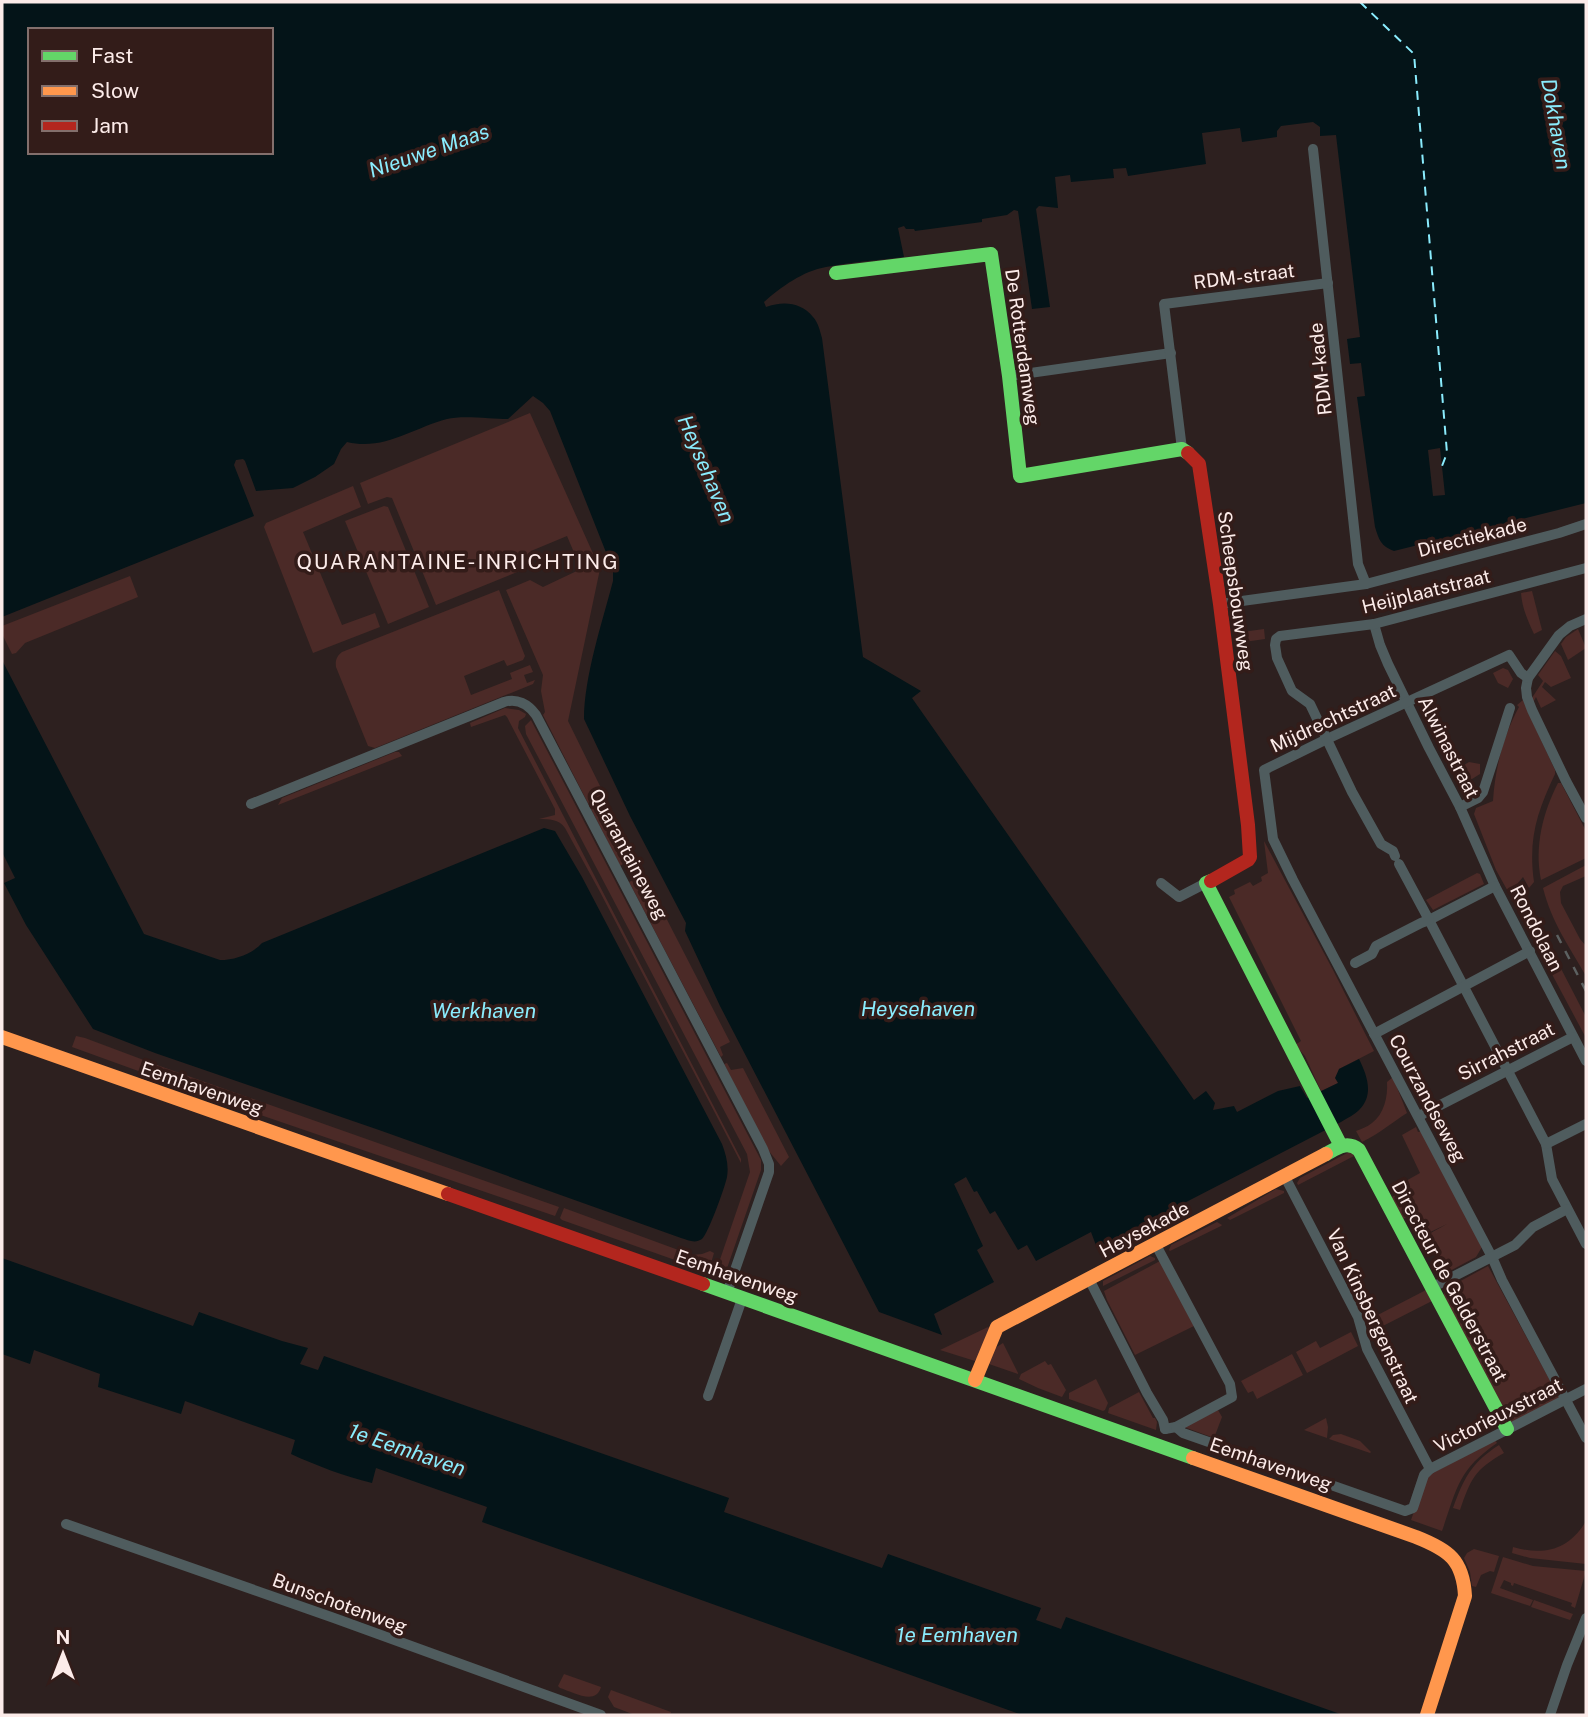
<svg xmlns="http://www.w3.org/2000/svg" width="1588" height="1717" font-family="'Public Sans',sans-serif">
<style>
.green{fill:#4b2a27}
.water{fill:#041418;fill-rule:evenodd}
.pier{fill:#2d201f}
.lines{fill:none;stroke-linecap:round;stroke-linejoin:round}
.ferry{stroke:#8aecfd;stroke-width:2;stroke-dasharray:9 7;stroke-linecap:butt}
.street{stroke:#4f5c5e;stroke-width:10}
.fast{stroke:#63d668;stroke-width:14}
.slow{stroke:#ff974d;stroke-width:14}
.jam{stroke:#b3261e;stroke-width:14}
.rail{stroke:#5c6161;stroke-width:2.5;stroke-dasharray:9 9;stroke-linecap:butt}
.labels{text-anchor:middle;stroke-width:7;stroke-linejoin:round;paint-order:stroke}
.street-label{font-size:19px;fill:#fcebe9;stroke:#331c19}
.water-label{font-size:21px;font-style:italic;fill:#8aecfd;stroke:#331c19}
.neighbourhood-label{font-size:21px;letter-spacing:2px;fill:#fcebe9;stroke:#331c19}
</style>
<rect width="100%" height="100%" fill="#2d201f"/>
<g class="green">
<path d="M530,413L600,569L568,721L632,851L620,857L623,864L620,866L543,715L545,712L541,691L543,675L506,590L530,580L543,587L581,569L567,536L531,551L527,568L436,605L392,498L387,497L368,504L360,483Z"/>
<path d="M353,486L361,507L303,532L342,625L375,613L380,627L313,653L264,527L266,523Z"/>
<path d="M384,506L388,507L429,607L388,624L345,521Z"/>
<path d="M130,576L138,597L25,643L16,653L12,654L2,634V626Z"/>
<path d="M499,590L525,656L523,660L507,666L504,660L464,676L471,695L512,679L510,673L530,665L533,672L524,675L527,683L535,680L533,684L375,748L368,746L336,667C335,660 337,656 342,652Z"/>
<path d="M1532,591L1542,630L1534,634C1528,621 1522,608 1521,593Z"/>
<path d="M1264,629L1265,639L1244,642L1242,632Z"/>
<path d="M1578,629L1586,648L1568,660L1561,644L1566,637Z"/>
<path d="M1555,651L1561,656L1571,678L1551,687L1545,682L1542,687L1556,700L1541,708L1536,697L1528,712L1555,770V774C1537,812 1528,839 1534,882L1529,888L1523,877L1518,883L1521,891L1510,895L1496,870L1474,814L1476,808L1493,801C1495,769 1503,736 1519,707L1517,705L1523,700L1526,707L1543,681L1538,675Z"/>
<path d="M1503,668L1508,670L1513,679L1508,688L1498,683L1493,673Z"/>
<path d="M505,708L519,710L526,714L525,717L519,721L518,728L741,1159V1163L600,892L565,828C559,819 549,819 539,819L555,815V809L507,717L505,715L471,727L470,723Z"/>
<path d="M531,720L761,1160V1170L724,1277L715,1274L750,1172L747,1154L526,734L525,726Z"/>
<path d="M395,752H399L402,756L278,805L282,798Z"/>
<path d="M1469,762L1480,764V774L1472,779L1464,777L1459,768Z"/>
<path d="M1558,783H1561L1586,831V858L1541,880C1534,847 1543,812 1558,783Z"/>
<path d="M1264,841L1333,970L1374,1051L1339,1069L1338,1083L1321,1091L1305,1056L1295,1045L1301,1041L1229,897L1235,894L1234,890L1250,882L1253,886L1262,881L1261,877L1268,873Z"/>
<path d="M1586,865V876L1563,886L1560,892L1561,903L1580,939L1586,946V976C1570,948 1551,921 1543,888Z"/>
<path d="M1477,873L1480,874L1484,884L1433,910L1426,900Z"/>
<path d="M644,875L730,1042L720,1047L723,1055L721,1057L629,882Z"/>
<path d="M1524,897L1586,1017V1038L1514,903Z"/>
<path d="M76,1036L85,1038L157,1065L559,1207L555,1216L246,1110L72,1047Z"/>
<path d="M727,1063L731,1070L743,1068L789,1157L781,1166L768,1150L724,1064Z"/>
<path d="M1393,1077L1407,1113C1391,1123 1379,1134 1362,1142L1356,1131C1361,1129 1367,1127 1372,1123C1384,1114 1388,1097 1387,1082Z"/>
<path d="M1416,1127L1418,1132L1422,1131L1482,1247L1476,1257L1446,1273L1427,1235L1447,1224L1422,1236L1411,1215L1403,1219L1392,1200V1197L1407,1188L1404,1182L1420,1173L1402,1135Z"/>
<path d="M1349,1152L1353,1154L1354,1156L1298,1185L1297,1183L1300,1178Z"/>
<path d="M1276,1189L1284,1191V1193L1230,1220L1227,1218Z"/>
<path d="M564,1208L692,1255L702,1254L710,1251L714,1253L709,1270L706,1271L562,1220L560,1218Z"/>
<path d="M1217,1222L1222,1225L1221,1226L1170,1251L1169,1250L1171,1245Z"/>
<path d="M1150,1256L1155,1258V1260L1103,1286V1281Z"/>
<path d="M1160,1261L1194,1326L1135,1355L1107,1300L1104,1291Z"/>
<path d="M1488,1266L1560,1399L1509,1424L1444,1299V1290Z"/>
<path d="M1426,1290L1432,1301L1373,1331L1368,1320Z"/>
<path d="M988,1327L991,1329L979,1360L976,1359L975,1361L940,1350Z"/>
<path d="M1351,1332L1358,1346L1307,1373L1296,1352L1316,1341L1320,1348Z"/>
<path d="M1003,1343L1018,1373V1374L989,1364L995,1348Z"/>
<path d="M1292,1354L1303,1375L1257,1399L1253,1391L1248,1393L1241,1381Z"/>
<path d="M1045,1361L1048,1365L1051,1364L1066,1390L1062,1397L1038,1388L1019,1379L1021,1374Z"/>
<path d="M1096,1379L1108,1403L1105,1410L1103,1411L1069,1399V1393Z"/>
<path d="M1139,1392L1153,1418H1155L1157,1422L1156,1430L1108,1413L1109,1408Z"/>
<path d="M1218,1410L1222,1417L1214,1438L1184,1427Z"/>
<path d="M1326,1418L1328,1427L1327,1438L1304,1430Z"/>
<path d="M1341,1434L1360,1441L1371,1452L1370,1453L1329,1439L1333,1435Z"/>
<path d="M1495,1440L1497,1443C1458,1470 1457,1488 1442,1531L1411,1520L1426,1477L1429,1475Z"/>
<path d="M1499,1445L1504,1453C1474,1470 1471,1479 1460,1510L1453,1508C1464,1478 1471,1463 1499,1445Z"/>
<path d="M1586,1521V1564L1530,1558L1512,1553L1513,1547C1544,1556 1569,1550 1586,1521Z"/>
<path d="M1474,1549L1499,1556L1494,1572L1490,1571L1481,1575L1476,1587L1472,1586L1470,1572L1464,1558L1467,1553Z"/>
<path d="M1503,1557L1533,1566L1586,1571L1575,1608L1571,1606L1572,1603L1514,1583L1513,1586L1511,1585V1583L1504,1580L1500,1588L1533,1600L1530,1606L1491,1593Z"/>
<path d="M1534,1600L1573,1614L1570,1620L1531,1607Z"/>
<path d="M564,1674L601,1687C596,1706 573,1692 560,1688L558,1686Z"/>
<path d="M611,1690L671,1712L670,1715H635L614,1707L608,1697Z"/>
</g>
<g class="water">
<path d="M2,2H1586V503L1394,551C1381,546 1379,540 1375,527L1357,397L1365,396L1361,363L1350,364L1347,339L1360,337L1336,135L1320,136V127L1313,122L1281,126L1277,131V137L1242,142L1240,128L1202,133L1206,164L1128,176L1126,168L1113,169L1114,178L1071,182L1070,175L1055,177L1058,208L1039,206L1036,209L1050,307L1032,309L1018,211L1014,210L1007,215L982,219V222L915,231L914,229H906L904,226L898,228L904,257C878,260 852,262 826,267C803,271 781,287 764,302L766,307C783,301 801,302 813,317C818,322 820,331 822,338L863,657L921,691L912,698L1194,1100L1206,1091L1215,1103L1213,1110L1234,1106L1237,1112L1278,1091L1300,1086L1307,1098L1338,1083L1335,1078L1339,1069L1359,1059C1367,1075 1374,1094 1360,1109C1356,1114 1347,1118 1341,1122L1097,1248L1091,1232L1036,1261L1027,1245L1018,1250L995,1211L990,1214L977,1191L974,1192L966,1177L954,1184L983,1246L977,1250L994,1282L934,1314L942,1335L879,1312L720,1006L685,931L686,923L630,816L584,719C584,677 602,623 613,581V570L550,411L543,403L533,396L508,419C492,419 462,415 447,419C413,428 384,451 347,442L341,449L334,464L315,477L293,488L256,491L245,461L243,459L236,460L234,465L254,516L2,617ZM30,30H271V152H30Z"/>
<path d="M2,660L144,934L220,960C235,960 252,954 262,943L544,828L555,831L582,877L722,1144C726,1155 729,1165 727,1177C725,1187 708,1234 702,1239C695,1244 688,1240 681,1238L379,1130L155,1053L93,1029L26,925L4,883L15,878L2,852Z"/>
<path d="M2,1258L193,1326L199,1312L282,1341L308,1348L300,1364L318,1370L324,1356L729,1498L724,1512L882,1568L888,1554L1041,1608L1036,1620L1061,1629L1066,1617L1343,1715H1022L598,1563L482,1522L487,1507L376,1468L372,1483C344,1476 317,1466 291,1454L295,1440L185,1401L181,1414L98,1387L100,1374L34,1350L30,1364L2,1354Z"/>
</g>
<path class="pier" d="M1440,448L1445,495L1433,496L1428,450Z"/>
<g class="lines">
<path class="ferry" d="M1360,2L1414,54L1447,453L1442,466"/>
<g class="street">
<path d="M1313,149L1358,564L1366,584"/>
<path d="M1009,376L1171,353"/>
<path d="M1182,449L1164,304L1328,283"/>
<path d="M1220,604L1366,584L1559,533L1586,524"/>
<path d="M1586,619L1570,626L1559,635L1528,678L1526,688L1527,697L1532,710L1566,781L1586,818"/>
<path d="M1374,624L1380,645L1388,664L1429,748L1460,807L1495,886L1586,1061"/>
<path d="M1528,678L1521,673L1509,655L1327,739L1264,770L1273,839L1293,880L1492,1257L1502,1280L1586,1438"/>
<path d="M251,804L504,702C517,698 528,704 536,715L763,1149L769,1164V1172L727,1293"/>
<path d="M1460,807L1478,798L1483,792L1510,708"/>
<path d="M1395,856L1393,851L1381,844L1352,792L1310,704L1292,691L1277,658L1275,645L1276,639L1280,636L1374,624L1586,568"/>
<path d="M1161,883L1179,897L1206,883"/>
<path d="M1495,886L1429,920L1546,1144L1552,1179L1586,1244"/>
<path d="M1355,963L1372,954L1376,946L1421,923L1429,920L1399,864"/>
<path d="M1374,1034L1530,951"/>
<path d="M1419,1116L1573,1037"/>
<path d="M1546,1144L1586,1124"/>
<path d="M1285,1177L1358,1317L1367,1349L1430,1469"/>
<path d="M1156,1245L1230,1384L1232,1397L1176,1427L1165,1429"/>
<path d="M1089,1279L1147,1393L1163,1420L1165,1429"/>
<path d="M1431,1288L1515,1245L1533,1227L1567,1209"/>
<path d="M708,1396L742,1299"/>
<path d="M1176,1427L1183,1433L1405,1511L1413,1508L1424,1475L1430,1469L1586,1389"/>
<path d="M66,1524L334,1618L601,1715"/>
<path d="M1550,1715L1567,1665L1586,1618"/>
</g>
<g class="fast">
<path d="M836,273L991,254L1009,376L1020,476L1182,449L1188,453"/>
<path d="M1211,881L1206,883L1341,1146"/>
<path d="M1326,1154C1337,1148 1347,1140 1359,1150L1507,1429"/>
<path d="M703,1284L1193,1458"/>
</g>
<g class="slow">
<path d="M2,1037L448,1194"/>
<path d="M975,1380L997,1327L1326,1154"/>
<path d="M1193,1458L1416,1537C1449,1550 1463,1560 1465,1596L1427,1715"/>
</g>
<g class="jam">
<path d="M1188,453L1199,464L1220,604L1248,825L1250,857L1248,860L1211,881"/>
<path d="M448,1194L703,1284"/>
</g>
<path class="rail" d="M1557,935L1586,991"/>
</g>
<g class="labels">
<g class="street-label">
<text transform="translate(1244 276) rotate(-7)" y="7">RDM-straat</text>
<text transform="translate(1023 347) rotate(82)" y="7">De Rotterdamweg</text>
<text transform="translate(1320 369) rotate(-96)" y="7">RDM-kade</text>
<text transform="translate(1472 537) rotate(-14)" y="7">Directiekade</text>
<text transform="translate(1236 591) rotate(82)" y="7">Scheepsbouwweg</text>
<text transform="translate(1426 591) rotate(-14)" y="7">Heijplaatstraat</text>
<text transform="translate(1333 718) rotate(-25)" y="7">Mijdrechtstraat</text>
<text transform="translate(1449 747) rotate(63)" y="7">Alwinastraat</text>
<text transform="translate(629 854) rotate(62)" y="7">Quarantaineweg</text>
<text transform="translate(1537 928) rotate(63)" y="7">Rondolaan</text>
<text transform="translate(1506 1051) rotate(-27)" y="7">Sirrahstraat</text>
<text transform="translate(202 1088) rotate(19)" y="7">Eemhavenweg</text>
<text transform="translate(1428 1098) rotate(62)" y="7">Courzandseweg</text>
<text transform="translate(1144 1229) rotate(-28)" y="7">Heysekade</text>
<text transform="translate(737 1276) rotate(19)" y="7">Eemhavenweg</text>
<text transform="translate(1450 1281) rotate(62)" y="7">Directeur de Gelderstraat</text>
<text transform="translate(1373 1316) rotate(65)" y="7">Van Kinsbergenstraat</text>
<text transform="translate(1498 1415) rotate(-27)" y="7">Victorieuxstraat</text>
<text transform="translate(1271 1464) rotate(19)" y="7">Eemhavenweg</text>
<text transform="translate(340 1603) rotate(20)" y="7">Bunschotenweg</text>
</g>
<g class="water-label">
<text transform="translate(1556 124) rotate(80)" y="7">Dokhaven</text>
<text transform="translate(429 151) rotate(-19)" y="7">Nieuwe Maas</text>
<text transform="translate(706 469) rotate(67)" y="7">Heysehaven</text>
<text x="918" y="1016">Heysehaven</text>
<text x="484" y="1018">Werkhaven</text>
<text transform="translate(407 1450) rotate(19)" y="7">1e Eemhaven</text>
<text x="957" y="1642">1e Eemhaven</text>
</g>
<g class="neighbourhood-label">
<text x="458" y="569">QUARANTAINE-INRICHTING</text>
</g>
</g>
<rect width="1588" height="1717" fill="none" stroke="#fcebe9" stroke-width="7"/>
<rect x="28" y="28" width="245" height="126" fill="#331c19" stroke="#836f6c" stroke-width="2"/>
<rect x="42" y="51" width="35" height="10" fill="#63d668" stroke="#836f6c" stroke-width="2"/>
<text x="91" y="63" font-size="21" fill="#fcebe9">Fast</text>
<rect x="42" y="86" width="35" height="10" fill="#ff974d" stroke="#836f6c" stroke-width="2"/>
<text x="91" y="98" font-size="21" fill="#fcebe9">Slow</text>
<rect x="42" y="121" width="35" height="10" fill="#b3261e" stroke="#836f6c" stroke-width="2"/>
<text x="91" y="133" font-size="21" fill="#fcebe9">Jam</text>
<g transform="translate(63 1654)" stroke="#331c19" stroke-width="5" paint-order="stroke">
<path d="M0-5L12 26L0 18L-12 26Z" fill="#fcebe9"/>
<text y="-10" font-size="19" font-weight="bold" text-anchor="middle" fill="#fcebe9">N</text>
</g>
</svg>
